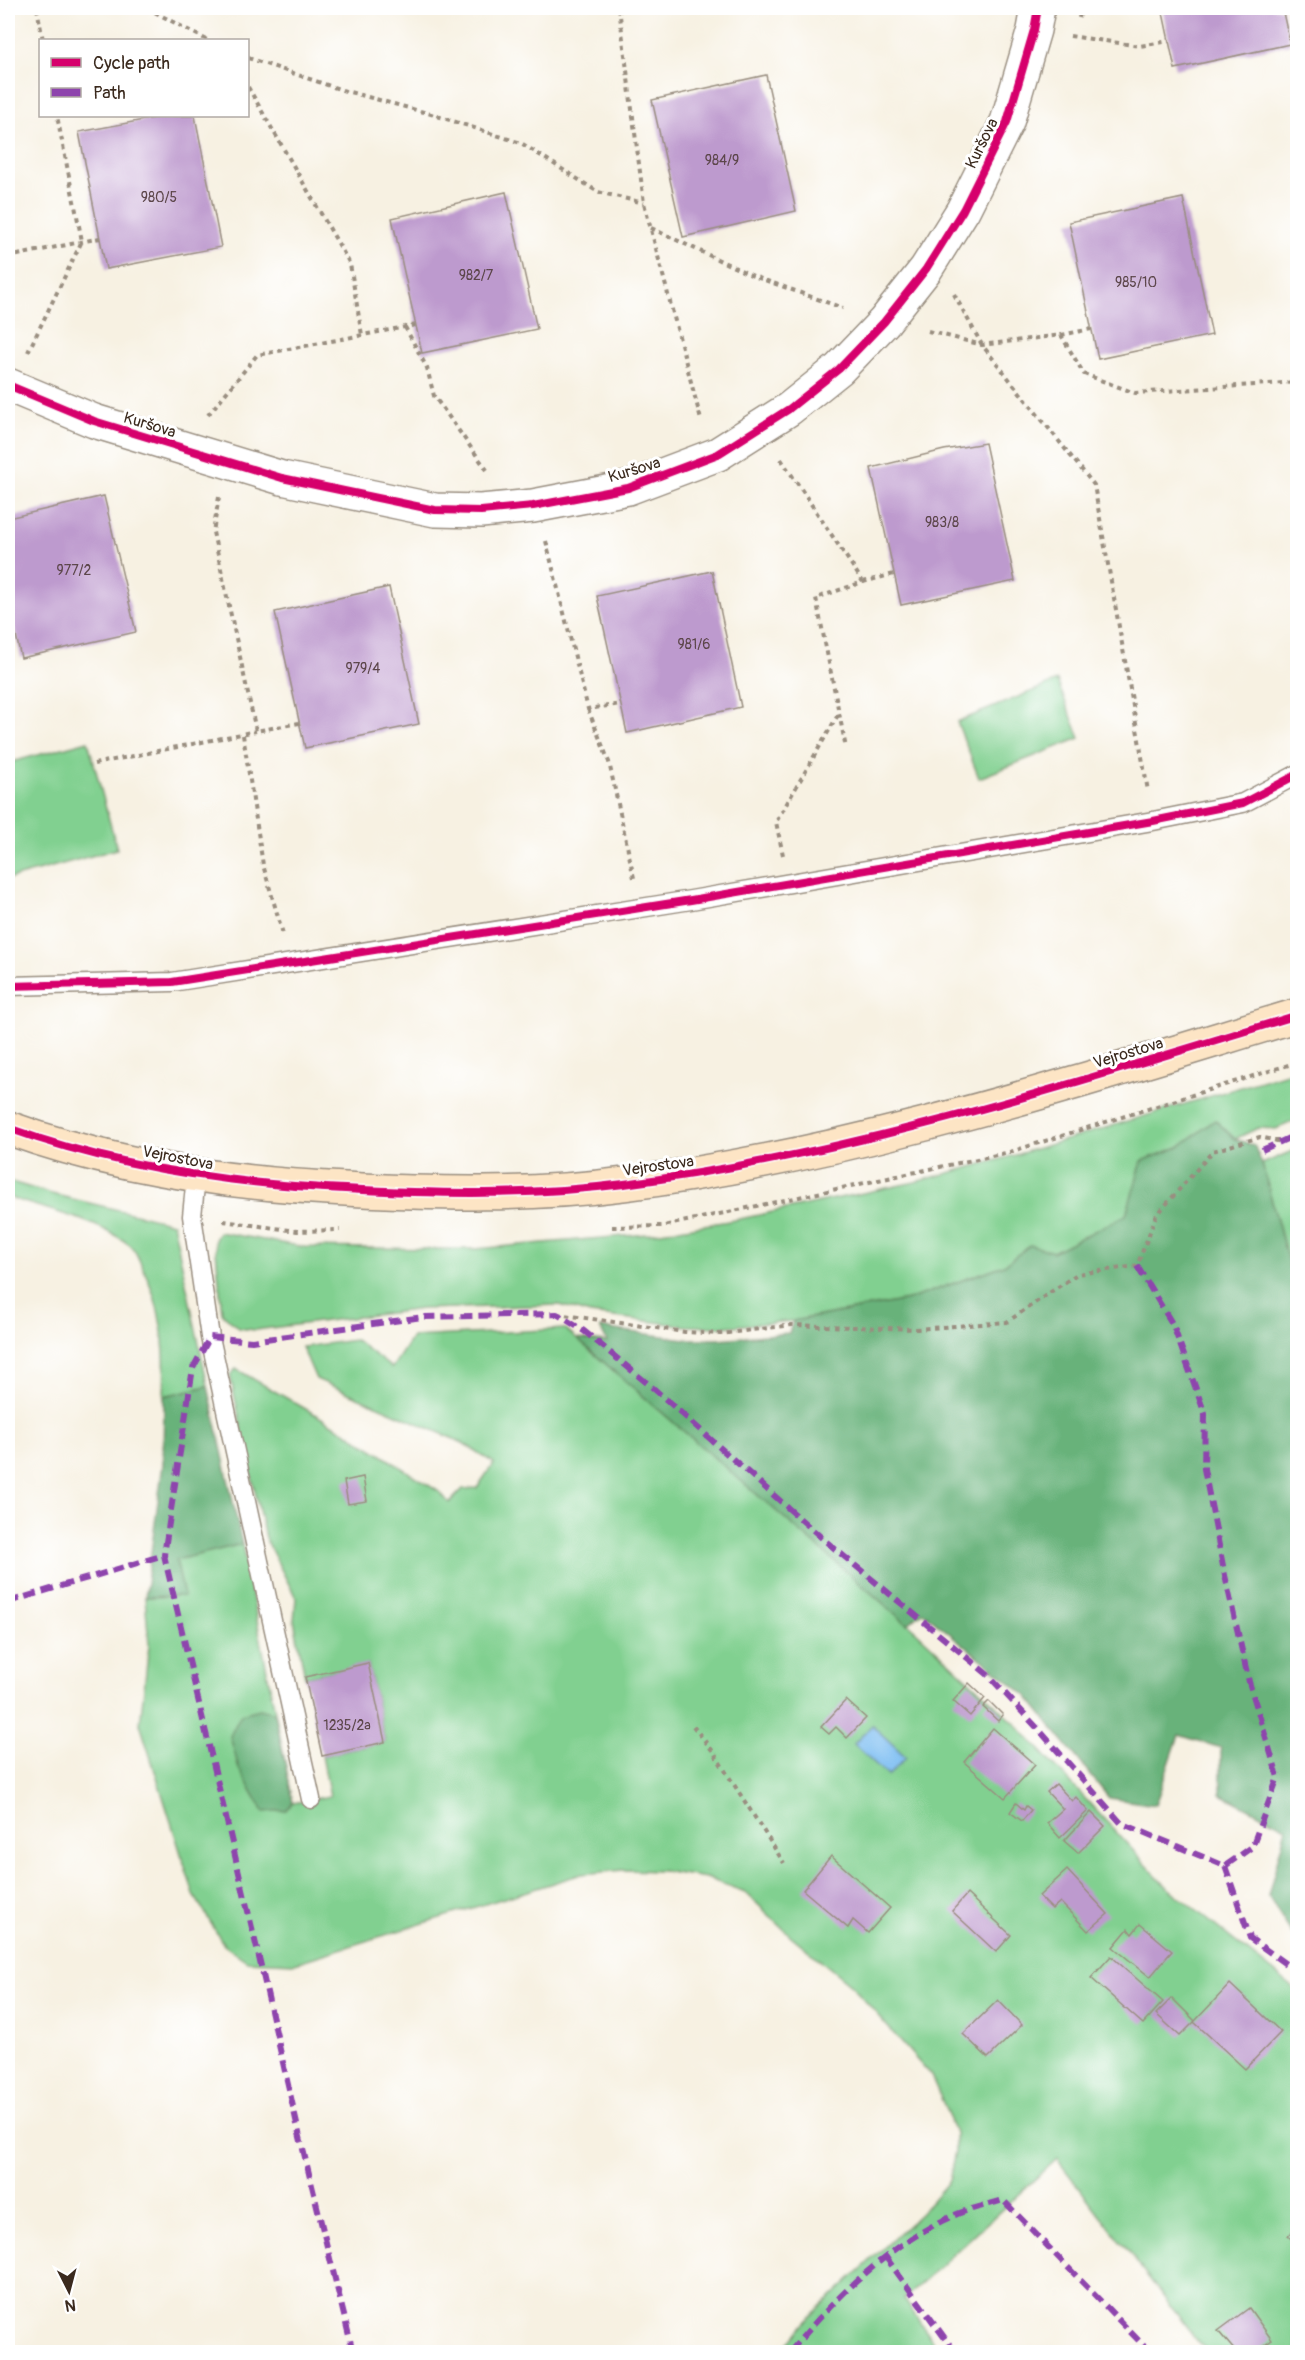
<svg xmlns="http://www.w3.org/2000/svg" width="1305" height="2360" font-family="Pangolin,sans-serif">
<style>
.green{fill:#81d090;stroke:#5e7d57;stroke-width:1.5}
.forest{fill:#68b27a;stroke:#526e4c;stroke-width:1.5}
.water{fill:#7dbef2;stroke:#5c7488;stroke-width:1.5}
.building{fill:#bd9ace}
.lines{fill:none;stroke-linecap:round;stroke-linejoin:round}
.lane-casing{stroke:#998e80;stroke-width:21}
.street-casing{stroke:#998e80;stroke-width:36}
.secondary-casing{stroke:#998e80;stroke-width:36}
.path{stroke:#998e80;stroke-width:4;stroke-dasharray:4.5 4.5;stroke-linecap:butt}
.lane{stroke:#fff;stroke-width:18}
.street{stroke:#fff;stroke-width:33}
.secondary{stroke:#fde5c5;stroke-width:33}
.quiet{stroke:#8e44ad;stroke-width:6;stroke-dasharray:12 6;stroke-linecap:butt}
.cycleway-casing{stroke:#fff;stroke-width:11}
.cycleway{stroke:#d6006c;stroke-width:8}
.labels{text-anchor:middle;stroke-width:6;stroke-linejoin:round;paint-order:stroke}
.number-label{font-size:14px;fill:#5c464a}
.street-label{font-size:16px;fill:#3b2a1e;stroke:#fff}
</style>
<rect width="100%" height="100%" fill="#fff"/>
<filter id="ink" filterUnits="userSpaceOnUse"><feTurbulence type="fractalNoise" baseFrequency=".0167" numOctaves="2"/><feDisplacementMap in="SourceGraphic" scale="12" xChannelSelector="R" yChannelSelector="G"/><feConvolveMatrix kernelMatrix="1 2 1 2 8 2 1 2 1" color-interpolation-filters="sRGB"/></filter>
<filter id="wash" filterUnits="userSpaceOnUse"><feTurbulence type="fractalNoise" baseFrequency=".008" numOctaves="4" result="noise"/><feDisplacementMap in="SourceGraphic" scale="24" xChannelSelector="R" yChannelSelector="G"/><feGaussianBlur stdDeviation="1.35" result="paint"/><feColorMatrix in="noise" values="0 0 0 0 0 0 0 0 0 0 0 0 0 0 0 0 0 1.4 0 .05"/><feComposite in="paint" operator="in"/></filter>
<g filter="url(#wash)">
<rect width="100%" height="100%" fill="#f7f1e2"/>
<g class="green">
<path d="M1057,681L1080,738L979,778L957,722Z"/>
<path d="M88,741L117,849L8,879V763Z"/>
<path d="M1297,1070V1120L1276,1129L1258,1128L1235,1139L1215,1120L1179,1147L1142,1161L1127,1215L1053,1252L1030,1245L1004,1265L908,1300L793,1321L720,1327L687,1326L590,1314L560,1305L422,1309L255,1330L238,1328L222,1313L215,1240L219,1232L304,1247L439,1249H475L648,1234L735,1220L915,1182L1012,1156Z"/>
<path d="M1297,1149V1295L1262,1164Z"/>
<path d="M8,1181L52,1194L173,1223L208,1386L164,1396C166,1350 163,1308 142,1266C139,1260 136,1251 131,1246C97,1219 48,1211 8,1197Z"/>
<path d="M565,1329L916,1631L1016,1724L1167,1887L1297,1991V2352H1206L1057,2159L904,2299L940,2352H780L814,2313L921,2213L949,2181L955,2152V2133L945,2107L931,2076L852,1986L791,1936L745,1892L706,1878L662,1871L624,1870L582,1874L295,1963L247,1961L224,1945L194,1895L140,1724L149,1645L145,1597L183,1595L176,1560L242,1544L293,1803L330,1796L322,1756L385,1742L368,1664L305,1677L294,1620L296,1598L265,1538L230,1375L236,1369L346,1432L441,1493L449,1503L463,1489L477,1488L494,1463L463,1443L316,1379L302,1347L355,1340L392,1368L412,1337Z"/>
</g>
<g class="forest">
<path d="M1215,1120L1235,1139L1254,1145L1262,1164L1297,1295V1942L1268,1896L1286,1828L1221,1794V1748L1179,1735L1155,1805L1109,1798L1027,1696L923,1612L907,1624L577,1339L607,1342L600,1328L686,1339H718L789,1333L793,1321L908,1300L1004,1265L1030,1245L1053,1252L1126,1215L1142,1161L1179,1147Z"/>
<path d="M208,1386L242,1544L176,1560L184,1596L145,1597L163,1464L164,1396Z"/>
<path d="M260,1709L275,1713L293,1803L286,1810L264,1812L239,1769L230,1736L241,1714Z"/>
</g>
<path class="water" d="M872,1725L906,1757L888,1776L854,1744Z"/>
<g id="blocks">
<g class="building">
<path d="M1162,8H1282L1290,44L1175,69Z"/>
<path d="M766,75L796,211L683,237L652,100Z"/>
<path d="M165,116H195L221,247L106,269L79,132Z"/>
<path d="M506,192L537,329L422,353L392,218Z"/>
<path d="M1183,198L1212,335L1098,359L1069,222Z"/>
<path d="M985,443L1015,581L901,605L871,468L944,450Z"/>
<path d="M104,496L136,632L21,658L8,599V518Z"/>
<path d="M712,571L741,707L627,733L597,596Z"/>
<path d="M389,587L419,724L305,748L275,612Z"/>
<path d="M363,1477L367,1501L348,1504L344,1481Z"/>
<path d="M368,1663L385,1742L322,1756L305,1677Z"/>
<path d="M969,1683L985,1698L970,1716L953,1701Z"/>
<path d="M846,1700L866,1718L847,1738L836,1727L829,1734L821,1727Z"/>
<path d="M989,1701L1003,1715L998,1721L983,1707Z"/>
<path d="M993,1728L1035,1765L1005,1798L964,1762Z"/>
<path d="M1056,1784L1072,1801L1076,1797L1088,1811L1060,1838L1047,1823L1063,1809L1047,1792Z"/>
<path d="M1016,1803L1024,1810L1026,1806L1031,1810L1022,1821L1010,1812Z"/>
<path d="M1091,1812L1105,1826L1078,1853L1064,1841Z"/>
<path d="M831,1856L890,1908L868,1933L853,1920L848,1928L803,1890Z"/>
<path d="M1067,1870L1108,1914L1088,1931L1060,1902L1052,1909L1039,1896Z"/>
<path d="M967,1894L1011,1935L996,1952L952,1911Z"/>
<path d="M1140,1924L1172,1951L1150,1977L1113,1947L1128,1929L1132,1934Z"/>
<path d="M1111,1956L1163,2002L1143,2024L1091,1978Z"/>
<path d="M1230,1984L1281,2032L1245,2069L1194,2022L1195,2021L1180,2036L1156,2014L1172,1998L1195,2021Z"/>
<path d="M998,2000L1022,2025L988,2058L963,2034Z"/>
<path d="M1298,2227V2245L1288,2236Z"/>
<path d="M1249,2308L1272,2340L1255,2352H1236L1218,2331Z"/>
</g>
</g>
</g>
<g filter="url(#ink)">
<use href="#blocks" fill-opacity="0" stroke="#998e80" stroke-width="1.5"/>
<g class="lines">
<g class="lane-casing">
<g id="lane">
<path d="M8,986L172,982L691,900L1153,821L1243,803L1298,774"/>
<path d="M196,1176L192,1216L210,1337L311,1799"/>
</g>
</g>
<g class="street-casing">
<path id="street" d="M8,385L94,421L282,478L435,510L481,511L533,506L628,488L718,454L789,409L839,369L884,322L926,269L963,210L1007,122L1034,30L1038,8"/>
</g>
<g class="secondary-casing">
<path id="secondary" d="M8,1128C116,1167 231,1184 345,1189C437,1194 532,1196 624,1184C854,1155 1076,1082 1298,1015"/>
</g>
<g class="path">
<path d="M37,8L43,40"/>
<path d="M147,8L207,40"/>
<path d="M619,8L644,203L701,420"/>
<path d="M1079,18L1081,8"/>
<path d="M1070,36L1140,46L1170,41"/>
<path d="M248,58L342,90L431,114L521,143L598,192L644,203"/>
<path d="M248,87L350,264L362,335"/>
<path d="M651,228L753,276L843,308"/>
<path d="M8,257L100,238"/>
<path d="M954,294L982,345L1094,485L1148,791"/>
<path d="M405,327L427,368L434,396L487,470"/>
<path d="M928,331L982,345L1061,335L1084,374L1135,393L1298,382"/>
<path d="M1061,335L1091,329"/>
<path d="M28,352L82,241L57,116"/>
<path d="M208,415L257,355L416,325"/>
<path d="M781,459L863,582L816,598L846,748"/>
<path d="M219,497L213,532L256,731L299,723"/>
<path d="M546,541L588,709L621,704"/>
<path d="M863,582L894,574"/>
<path d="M8,627L14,626"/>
<path d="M588,709L609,762L634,878"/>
<path d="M243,735L263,865L283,934"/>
<path d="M94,764L256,731"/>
<path d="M783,855L776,822L838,715"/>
<path d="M223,1221L297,1231L340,1230"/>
<path d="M612,1227L663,1226L1010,1152L1298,1062"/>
<path d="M557,1314L685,1332L720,1334L792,1325L917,1329L1007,1322L1077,1274L1137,1266L1156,1216L1213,1151L1260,1137L1282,1142"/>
<path d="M693,1726L712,1750L784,1863"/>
</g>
<use href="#lane" class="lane"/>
<use href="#street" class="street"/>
<use href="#secondary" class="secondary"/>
<g class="quiet">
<path d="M1262,1150L1298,1134"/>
<path d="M8,1602L164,1555"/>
<path d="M1225,1866L1250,1938L1298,1973"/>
<path d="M885,2256L955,2352"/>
<path d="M353,2352L299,2133L261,1966L164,1555L193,1368L210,1337L252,1341L423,1317L557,1314L584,1331L653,1388L823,1539L987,1674L1041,1732L1121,1823L1225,1866L1252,1847L1278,1777L1249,1682L1224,1571L1204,1469L1205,1414L1173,1325L1137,1266"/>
<path d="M790,2352C833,2300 884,2249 946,2219C964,2210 984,2206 1003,2200L1143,2345L1147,2352"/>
</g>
<g class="cycleway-casing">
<g id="cycleway">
<path d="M8,385L94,421L282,478L435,510L481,511L533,506L628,488L718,454L789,409L839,369L884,322L926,269L963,210L1007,122L1034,30L1038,8"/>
<path d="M8,986L172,982L691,900L1153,821L1243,803L1298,774"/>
<path d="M8,1128C116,1167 231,1184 345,1189C437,1194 532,1196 624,1184C854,1155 1076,1082 1298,1015"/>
</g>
</g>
<use href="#cycleway" class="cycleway"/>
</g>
</g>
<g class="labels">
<g class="number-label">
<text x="722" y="165">984/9</text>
<text x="159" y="202">980/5</text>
<text x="476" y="280">982/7</text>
<text x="1136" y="287">985/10</text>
<text x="942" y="527">983/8</text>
<text x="74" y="575">977/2</text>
<text x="694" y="649">981/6</text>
<text x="363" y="673">979/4</text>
<text x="347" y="1730">1235/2a</text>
</g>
<g class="street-label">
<text transform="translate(981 143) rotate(-64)" y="6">Kuršova</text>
<text transform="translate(150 424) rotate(17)" y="6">Kuršova</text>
<text transform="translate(634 469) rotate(-17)" y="6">Kuršova</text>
<text transform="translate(1128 1052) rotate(-17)" y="6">Vejrostova</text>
<text transform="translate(178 1157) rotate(11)" y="6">Vejrostova</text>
<text transform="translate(658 1165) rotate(-8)" y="6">Vejrostova</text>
</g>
</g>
<rect width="1305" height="2360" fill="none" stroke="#fff" stroke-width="30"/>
<rect x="39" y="39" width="210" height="78" fill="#ffffff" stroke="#b1aaa5" stroke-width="1.5"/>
<rect x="51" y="58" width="30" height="9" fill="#d6006c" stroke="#b1aaa5" stroke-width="1.5"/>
<text x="93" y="69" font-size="18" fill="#3b2a1e">Cycle path</text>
<rect x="51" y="88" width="30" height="9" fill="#8e44ad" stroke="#b1aaa5" stroke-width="1.5"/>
<text x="93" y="99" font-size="18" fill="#3b2a1e">Path</text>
<g transform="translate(69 2291) rotate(174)" stroke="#ffffff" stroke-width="4.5" paint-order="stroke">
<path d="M0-4.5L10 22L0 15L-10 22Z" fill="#3b2a1e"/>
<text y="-9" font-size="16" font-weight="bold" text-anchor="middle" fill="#3b2a1e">N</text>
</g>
</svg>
